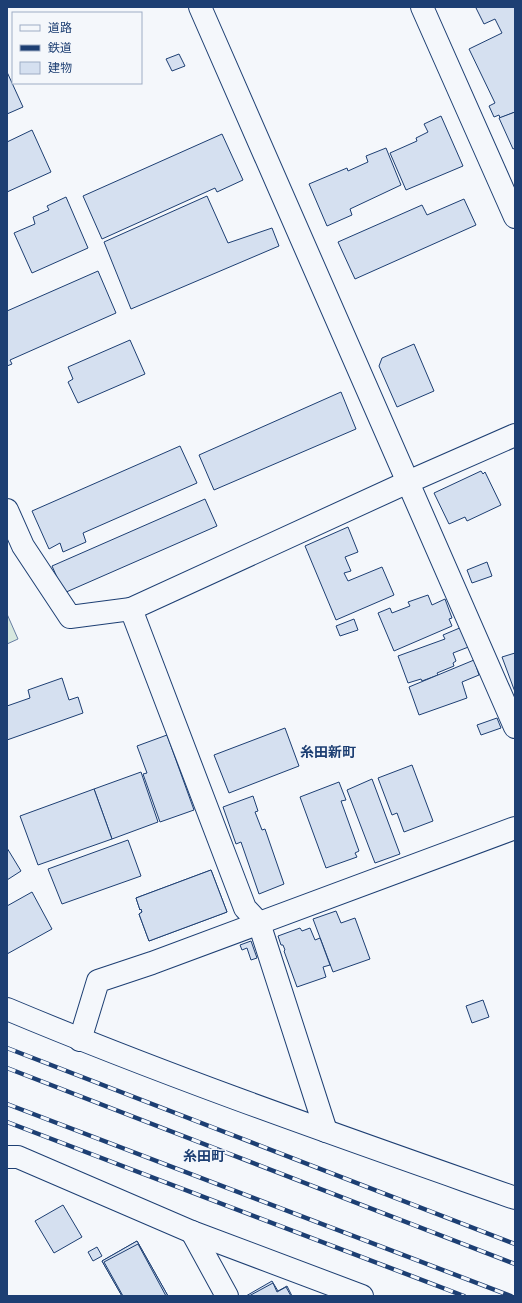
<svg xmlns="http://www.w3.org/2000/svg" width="522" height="1303" font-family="Arial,'Noto Sans JP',sans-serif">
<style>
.green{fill:#d7e8df;stroke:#687fa3}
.building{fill:#d5e0f0;stroke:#1d3f73}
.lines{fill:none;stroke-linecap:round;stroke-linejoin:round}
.street-casing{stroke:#1d3f73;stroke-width:24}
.secondary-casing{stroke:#1d3f73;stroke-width:24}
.street{stroke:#f4f7fb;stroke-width:22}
.secondary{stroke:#f4f7fb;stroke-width:22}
.rail-casing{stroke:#1d3f73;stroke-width:4.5}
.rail{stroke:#f4f7fb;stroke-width:3;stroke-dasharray:9;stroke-linecap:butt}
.labels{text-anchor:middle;stroke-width:3;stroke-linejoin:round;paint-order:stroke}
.quarter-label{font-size:14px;font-weight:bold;fill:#1d3f73;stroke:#f4f7fb}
</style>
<rect width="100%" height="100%" fill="#f4f7fb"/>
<path class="green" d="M7,614L18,639L7,644Z"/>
<g class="building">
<path d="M479,7H515V112L500,118L499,115L494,117L489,106L495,103L469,49L502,33L495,19L484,24L476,8Z"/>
<path d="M179,54L185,66L172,71L166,59Z"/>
<path d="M7,72L23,107L7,114Z"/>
<path d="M515,112V148L513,149L499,118Z"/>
<path d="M441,116L463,166L406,190L390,153L417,141L416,138L428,132L424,124Z"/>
<path d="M32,130L51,172L7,192V142Z"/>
<path d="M222,134L243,180L217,192L215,188L102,239L83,196Z"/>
<path d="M386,148L401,185L350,209L352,215L327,226L309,184L347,168L348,171L368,162L366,156Z"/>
<path d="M207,196L228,243L272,228L279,246L131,309L104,242Z"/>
<path d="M66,197L88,248L32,273L14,233L35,224L33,217L49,210L47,206Z"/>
<path d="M464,199L476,225L355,279L338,242L422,205L427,215Z"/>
<path d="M98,271L116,313L10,360L12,364L7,366V311Z"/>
<path d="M130,340L145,374L78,403L68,382L73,379L68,367Z"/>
<path d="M414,344L434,391L397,407L379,366L382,358Z"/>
<path d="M341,392L356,429L214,490L199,455Z"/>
<path d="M180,446L197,483L83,533L86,542L63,552L60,543L49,549L32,511Z"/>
<path d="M481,471L483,474L485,472L501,505L467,521L465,517L449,524L434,493Z"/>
<path d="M205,499L217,526L64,593L52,566Z"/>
<path d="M348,527L358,552L345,557L351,571L344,573L348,581L382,567L394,595L336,620L305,546Z"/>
<path d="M487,562L492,576L472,583L467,570Z"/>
<path d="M428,595L432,605L445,599L452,618L449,619L452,626L394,651L378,613L390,608L392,613L410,606L408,602Z"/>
<path d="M354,619L358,630L340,636L336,626Z"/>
<path d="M462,627L471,646L453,653L456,661L453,663L454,666L437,673L438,675L422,681L421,679L408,683L398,656L445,639L443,635Z"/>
<path d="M515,653V692L502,657Z"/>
<path d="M474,660L479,675L462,682L467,698L419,715L409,687Z"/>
<path d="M62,678L69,700L78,697L83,713L7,740V706L30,698L28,690Z"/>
<path d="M497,718L501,728L481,735L477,725Z"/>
<path d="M285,728L299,766L229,793L214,755Z"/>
<path d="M167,735L194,810L160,822L143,774L147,773L137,746Z"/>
<path d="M412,765L433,821L404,832L397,813L392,815L378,778Z"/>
<path d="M141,772L158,822L112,839L94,789Z"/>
<path d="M372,779L400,854L375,863L347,790Z"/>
<path d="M339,782L346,800L341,801L359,851L355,853L357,857L326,868L300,797Z"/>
<path d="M94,789L112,839L38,865L20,816Z"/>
<path d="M253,796L258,811L255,812L262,830L265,829L284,884L259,894L241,842L236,844L223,807Z"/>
<path d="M128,840L141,876L62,904L48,869Z"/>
<path d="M7,848L21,871L7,880Z"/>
<path d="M211,870L227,912L149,941L139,914L142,912L141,909L140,910L136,898Z"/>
<path d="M211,870L227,912L149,941L139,914L142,912L141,909L140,910L136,898Z"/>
<path d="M32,892L52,929L7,954V906Z"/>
<path d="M336,911L341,923L355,918L370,959L333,972L313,919Z"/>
<path d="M300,928L302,931L310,928L315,940L320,938L330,965L323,967L326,977L297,987L284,951L285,950L283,945H281L278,936Z"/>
<path d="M251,941L257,958L251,960L247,948L242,950L240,945Z"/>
<path d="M483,1000L489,1017L472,1023L466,1006Z"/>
<path d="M63,1205L82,1237L54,1253L35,1221Z"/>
<path d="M137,1241L168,1296H122L102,1261Z"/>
<path d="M137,1241L168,1296H122L102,1261Z"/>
<path d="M138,1244L166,1296H123L104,1262Z"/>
<path d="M97,1247L102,1256L93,1261L88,1252Z"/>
<path d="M272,1281L278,1291L287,1286L292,1296H246Z"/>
<path d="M273,1283L277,1292L286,1287L291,1296H249Z"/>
</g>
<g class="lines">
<g class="street-casing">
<g id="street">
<path d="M200,7L515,727"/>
<path d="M422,7L515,217"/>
<path d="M7,510L23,546L70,617L131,609L245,908L259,923L326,1131"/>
<path d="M131,609L408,482L515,435"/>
<path d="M7,1009C174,1079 345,1138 515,1198"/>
<path d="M80,1040L98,981L152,963L515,828"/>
<path d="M192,1232L227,1296"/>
</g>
</g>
<g class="secondary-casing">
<path id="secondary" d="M7,1157H18L192,1232L362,1296"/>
</g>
<use href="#street" class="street"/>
<use href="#secondary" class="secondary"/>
<g class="rail-casing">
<g id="rail">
<path d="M7,1048L515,1244"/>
<path d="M7,1068L515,1264"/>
<path d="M7,1104L511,1296"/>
<path d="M7,1122L464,1296"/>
</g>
</g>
<use href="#rail" class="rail"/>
</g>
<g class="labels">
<g class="quarter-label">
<text x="328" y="757">糸田新町</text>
<text x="204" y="1161">糸田町</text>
</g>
</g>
<rect width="522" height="1303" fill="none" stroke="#1d3f73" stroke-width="16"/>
<rect x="12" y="12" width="130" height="72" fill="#f4f7fb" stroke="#9eadc5"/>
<rect x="20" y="25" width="20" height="6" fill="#f4f7fb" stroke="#9eadc5"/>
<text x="48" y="32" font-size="12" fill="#1d3f73">道路</text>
<rect x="20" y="45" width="20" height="6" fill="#1d3f73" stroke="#9eadc5"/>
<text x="48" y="52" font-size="12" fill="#1d3f73">鉄道</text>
<rect x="20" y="62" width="20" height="12" fill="#d5e0f0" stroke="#9eadc5"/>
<text x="48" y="72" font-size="12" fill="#1d3f73">建物</text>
</svg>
